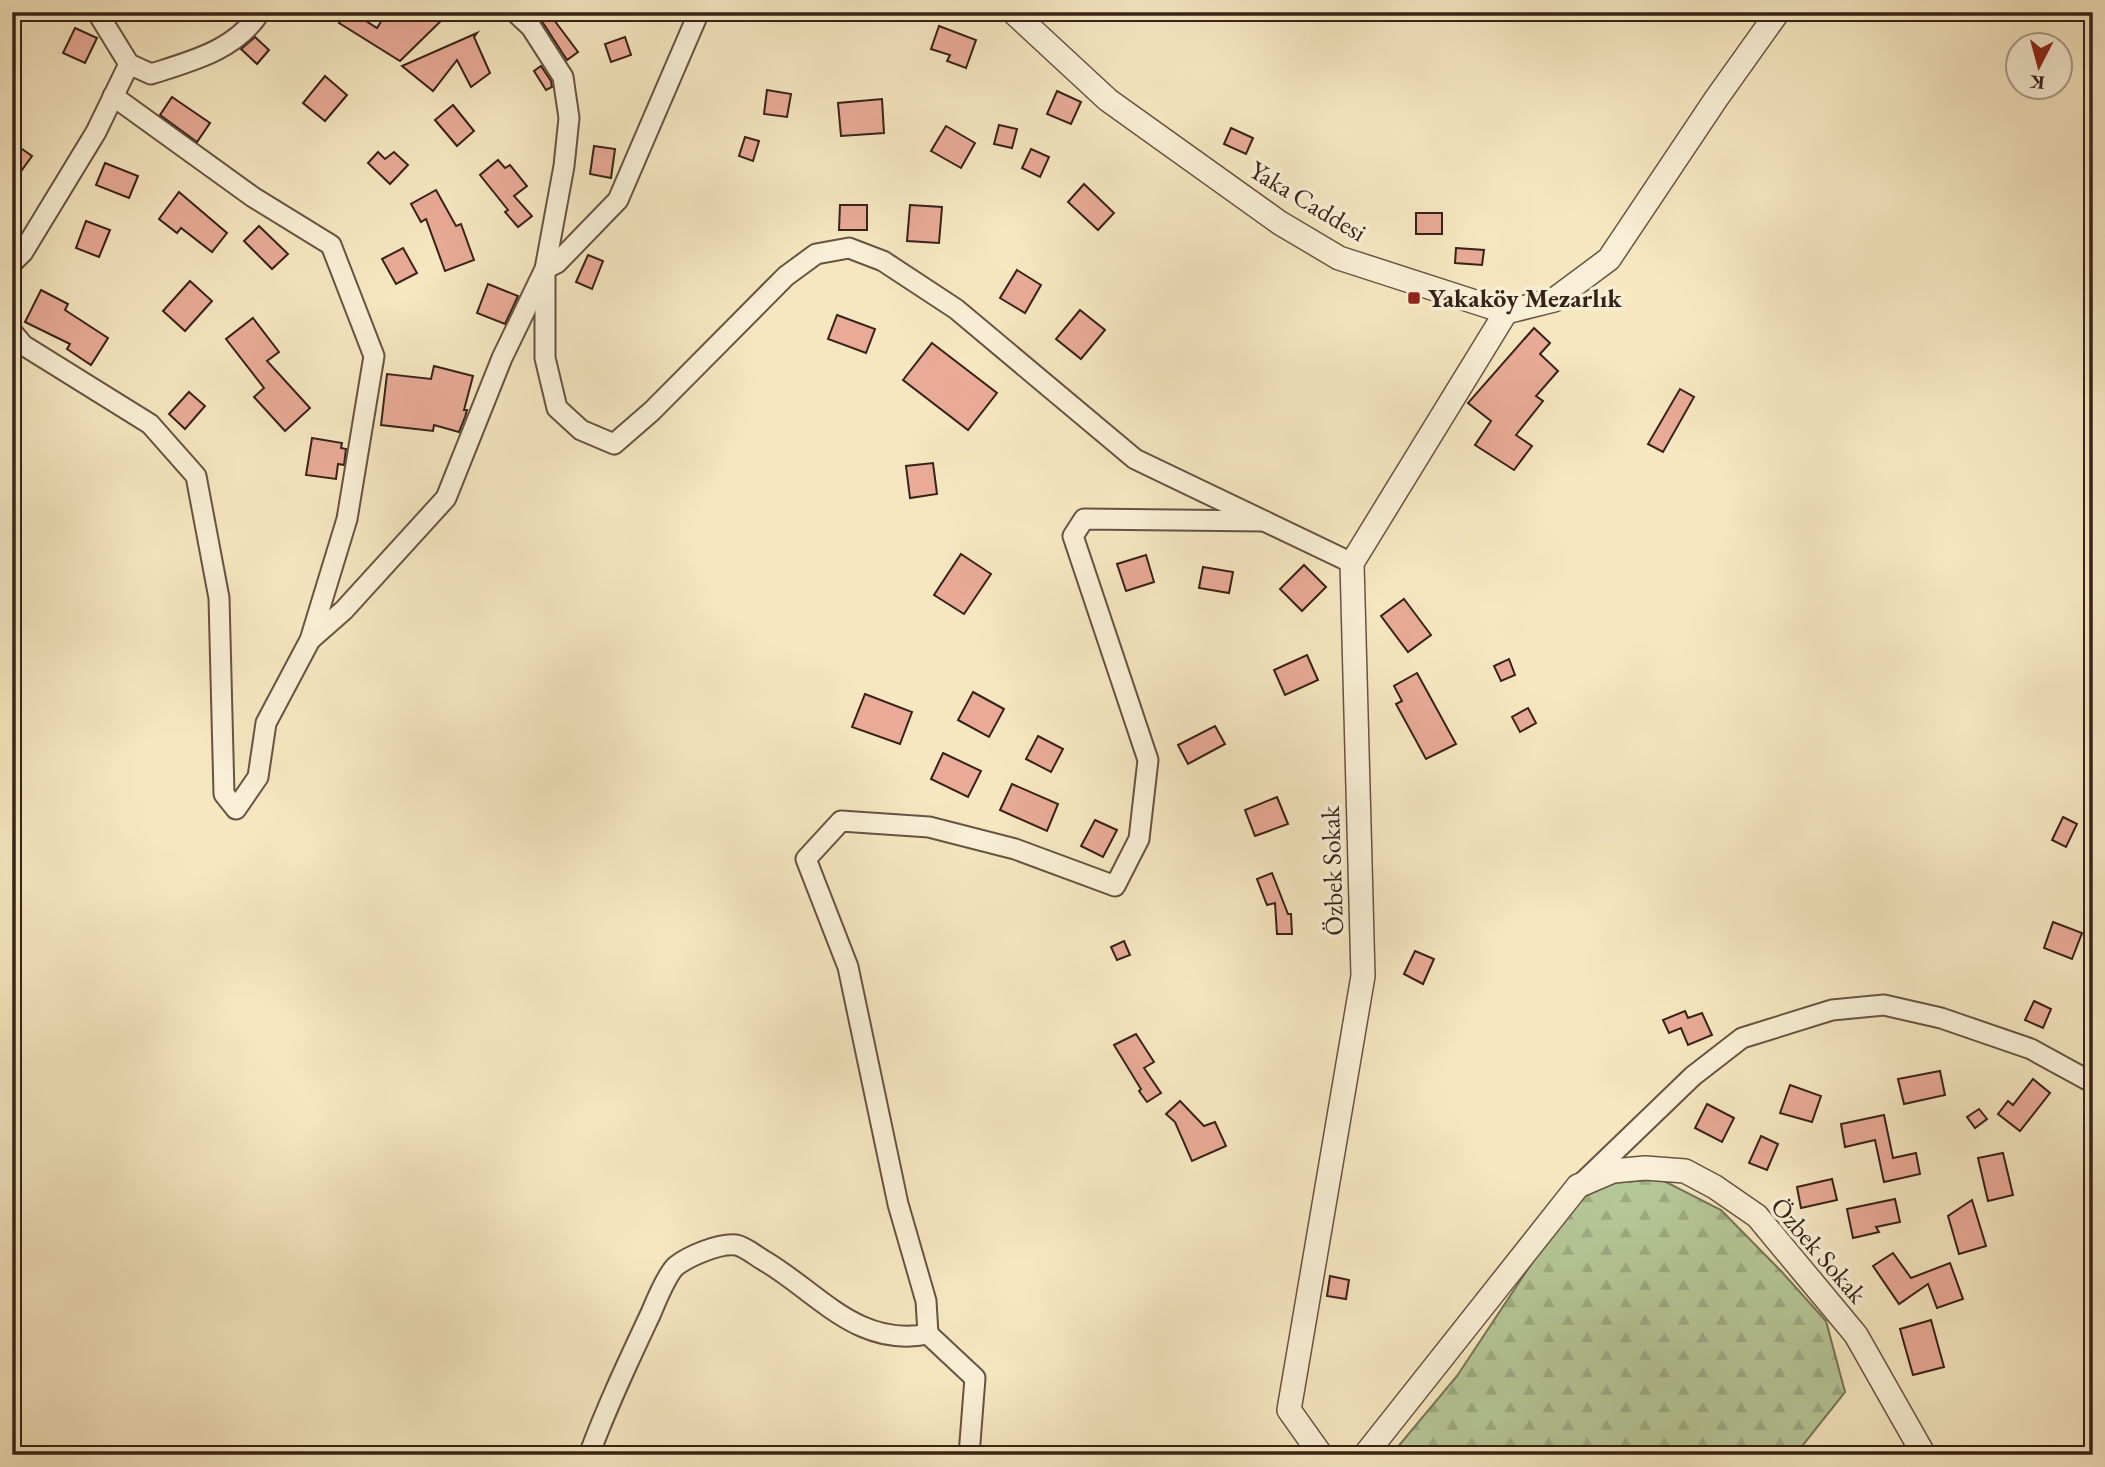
<svg xmlns="http://www.w3.org/2000/svg" width="2105" height="1467" font-family="'EB Garamond',serif">
<style>
.forest{fill:url(#forest-firs);stroke:#767458;stroke-width:2}
.building{fill:#e9ab97;stroke:#372218;stroke-width:2}
.lines{fill:none;stroke-linecap:round;stroke-linejoin:round}
.minor-casing{stroke:#675342;stroke-width:23}
.tertiary-casing{stroke:#675342;stroke-width:26}
.minor{stroke:#f9efd6;stroke-width:19}
.tertiary{stroke:#f9efd6;stroke-width:23}
.poi-dot{fill:#8f2418;stroke:#f9efd6;stroke-width:2.5}
.labels{text-anchor:middle;stroke-width:7;stroke-linejoin:round;paint-order:stroke}
.street-label{font-size:26px;fill:#372218;stroke:#f9efd6}
.poi-label{font-size:26px;font-weight:bold;fill:#372218;stroke:#f9efd6;text-anchor:start}
</style>
<defs>
<pattern id="forest-firs" width="22" height="20" patternUnits="userSpaceOnUse" patternTransform="scale(1.75)"><rect width="22" height="20" fill="#b6c797"/><path d="M5 1l3.5 6h-7zM16 11l3.5 6h-7z" fill="#9dab81"/></pattern>
</defs>
<rect width="100%" height="100%" fill="#f6e7c0"/>
<filter id="stains"><feTurbulence type="fractalNoise" baseFrequency=".00286" numOctaves="4"/><feColorMatrix values="0 0 0 0 .2 0 0 0 0 .09 0 0 0 0 .02 0 0 0 .5 -.17"/></filter>
<radialGradient id="worn" r=".72"><stop offset=".6" stop-color="#630" stop-opacity="0"/><stop offset="1" stop-color="#630" stop-opacity=".3"/></radialGradient>
<path class="forest" d="M1660,1179L1721,1210L1781,1271L1826,1321L1845,1392L1795,1455H1391L1457,1376L1567,1210L1599,1184Z"/>
<g class="building">
<path d="M346,12H352L377,28L387,12H450L400,61L339,23Z"/>
<path d="M533,12H548L578,52L567,60L541,20Z"/>
<path d="M939,26L976,40L966,68L947,61L950,55L931,49Z"/>
<path d="M75,28L97,38L85,63L63,53Z"/>
<path d="M477,33L474,37L490,73L471,87L457,60L433,91L402,66Z"/>
<path d="M255,37L269,50L257,64L241,49Z"/>
<path d="M625,37L631,55L611,62L605,44Z"/>
<path d="M541,66L551,81L552,87L546,90L534,71Z"/>
<path d="M325,76L347,95L325,121L303,103Z"/>
<path d="M767,90L791,94L787,117L764,114Z"/>
<path d="M1057,91L1081,102L1071,124L1047,114Z"/>
<path d="M172,97L210,123L197,142L160,115Z"/>
<path d="M882,99L884,133L841,136L838,103Z"/>
<path d="M453,105L474,131L457,146L435,120Z"/>
<path d="M999,125L1017,129L1012,148L994,144Z"/>
<path d="M946,126L975,143L961,168L931,151Z"/>
<path d="M1231,128L1253,138L1246,154L1224,144Z"/>
<path d="M745,137L759,141L753,161L739,156Z"/>
<path d="M12,142L32,156L12,184Z"/>
<path d="M594,146L615,149L611,178L590,174Z"/>
<path d="M1031,149L1049,157L1040,177L1022,168Z"/>
<path d="M378,152L385,159L394,152L408,165L390,184L368,163Z"/>
<path d="M498,160L505,168L510,165L527,186L514,196L532,216L518,227L505,212L508,210L480,175Z"/>
<path d="M105,163L138,176L129,198L96,185Z"/>
<path d="M1084,184L1114,213L1098,230L1068,202Z"/>
<path d="M436,190L456,226L461,224L474,260L445,271L426,219L421,222L411,204Z"/>
<path d="M179,192L227,233L212,252L181,228L177,233L159,219Z"/>
<path d="M840,205H867V230H839Z"/>
<path d="M910,205L942,207L939,243L907,241Z"/>
<rect x="1416" y="213" width="26" height="21"/>
<path d="M86,221L110,230L99,257L76,248Z"/>
<path d="M259,226L288,254L272,269L244,241Z"/>
<path d="M403,248L417,273L396,284L382,259Z"/>
<path d="M1456,248L1484,250L1482,265L1455,263Z"/>
<path d="M588,255L603,261L592,289L576,282Z"/>
<path d="M1017,270L1041,285L1025,313L1000,298Z"/>
<path d="M190,281L212,301L185,331L163,311Z"/>
<path d="M488,284L518,296L505,324L477,313Z"/>
<path d="M41,290L68,304L65,310L108,338L91,365L67,349L70,344L25,322Z"/>
<path d="M1080,310L1105,330L1081,359L1056,339Z"/>
<path d="M837,315L875,329L866,353L828,339Z"/>
<path d="M253,318L279,352L267,361L310,408L285,431L254,397L264,388L226,339Z"/>
<path d="M1534,328L1550,343L1540,354L1558,371L1536,396L1543,401L1516,435L1532,446L1514,470L1475,445L1491,421L1468,403Z"/>
<path d="M932,343L997,393L968,430L903,380Z"/>
<path d="M434,366L473,376L464,410H467L465,417L459,432L434,425L433,431L381,425L387,374L431,379Z"/>
<path d="M1680,389L1694,397L1663,452L1648,444Z"/>
<path d="M189,392L205,406L185,429L169,414Z"/>
<path d="M312,438L342,443L341,448L346,449L344,465L338,464L336,479L306,475Z"/>
<path d="M933,463L937,494L910,498L906,466Z"/>
<path d="M961,554L991,574L964,614L934,595Z"/>
<path d="M1146,555L1154,582L1126,591L1117,564Z"/>
<path d="M1304,565L1326,587L1302,611L1280,589Z"/>
<path d="M1203,567L1233,572L1229,593L1199,588Z"/>
<path d="M1404,599L1431,635L1408,652L1381,616Z"/>
<path d="M1307,655L1318,680L1285,695L1274,670Z"/>
<path d="M1509,659L1515,675L1501,681L1494,666Z"/>
<path d="M1417,673L1456,744L1426,759L1396,704L1402,701L1394,686Z"/>
<path d="M973,692L1004,709L989,737L958,720Z"/>
<path d="M865,694L912,712L900,744L852,727Z"/>
<path d="M1528,708L1536,723L1520,732L1512,717Z"/>
<path d="M1215,726L1225,744L1188,764L1178,745Z"/>
<path d="M1038,736L1063,749L1051,772L1026,759Z"/>
<path d="M943,753L981,771L968,797L931,779Z"/>
<path d="M1012,784L1058,804L1047,831L1000,810Z"/>
<path d="M1277,797L1288,824L1255,836L1245,810Z"/>
<path d="M2063,817L2077,824L2066,847L2052,840Z"/>
<path d="M1095,820L1117,830L1103,857L1081,846Z"/>
<path d="M1272,873L1288,914H1291L1292,934H1277L1275,903L1267,905L1257,879Z"/>
<path d="M2053,922L2082,933L2072,959L2044,948Z"/>
<path d="M1124,941L1130,955L1117,960L1111,947Z"/>
<path d="M1415,951L1434,959L1423,984L1404,974Z"/>
<path d="M2034,1001L2051,1009L2043,1028L2025,1020Z"/>
<path d="M1685,1011L1688,1018L1702,1013L1712,1035L1688,1045L1681,1028L1669,1033L1663,1020Z"/>
<path d="M1136,1034L1154,1062L1144,1068L1161,1093L1147,1102L1139,1091L1141,1089L1114,1045Z"/>
<path d="M1940,1071L1945,1095L1904,1104L1898,1079Z"/>
<path d="M2033,1079L2050,1093L2020,1131L1998,1114L2008,1101L2013,1105Z"/>
<path d="M1790,1085L1821,1096L1812,1122L1780,1113Z"/>
<path d="M1180,1101L1204,1126L1215,1122L1226,1146L1192,1161L1175,1122L1166,1114Z"/>
<path d="M1707,1104L1734,1118L1722,1142L1695,1128Z"/>
<path d="M1979,1109L1987,1119L1975,1128L1967,1117Z"/>
<path d="M1884,1115L1893,1158L1916,1153L1920,1174L1884,1182L1875,1140L1845,1147L1841,1124Z"/>
<path d="M1761,1136L1778,1144L1767,1170L1749,1163Z"/>
<path d="M2003,1153L2013,1195L1988,1201L1978,1158Z"/>
<path d="M1832,1179L1837,1200L1801,1208L1797,1187Z"/>
<path d="M1895,1199L1900,1222L1876,1227L1879,1232L1853,1238L1847,1209Z"/>
<path d="M1972,1200L1986,1246L1959,1254L1948,1216Z"/>
<path d="M1893,1253L1911,1278L1950,1263L1963,1299L1937,1308L1928,1284L1899,1304L1873,1266Z"/>
<path d="M1330,1276L1349,1280L1346,1299L1327,1296Z"/>
<path d="M1931,1320L1944,1367L1913,1375L1900,1329Z"/>
</g>
<g class="lines">
<g class="minor-casing">
<g id="minor">
<path d="M97,12L129,64L151,74C192,61 236,50 260,12"/>
<path d="M515,12L531,27L563,77L569,118L564,166L545,269V358L557,408L581,430L614,444L652,411L786,276L816,254L849,248L883,261L956,309L1135,459L1352,563"/>
<path d="M12,263L23,252L96,132L129,64"/>
<path d="M12,332L23,345L150,424L196,476L219,598L224,794L236,809L258,777L266,723L310,640L347,519L374,356L331,245L253,197L113,96"/>
<path d="M311,639L344,610L446,498L502,358L545,269L557,263L618,200L699,12"/>
<path d="M1584,1181L1693,1076L1742,1038L1832,1010L1884,1005L1941,1018L2031,1049L2093,1083"/>
<path d="M928,1334L975,1378L969,1455"/>
<path d="M589,1455C607,1406 629,1360 651,1313C656,1301 667,1274 676,1266C689,1256 719,1243 736,1245C744,1246 756,1256 763,1260C818,1292 857,1348 928,1334L926,1301L898,1204L848,967L806,859L841,821L929,827L1015,849L1115,886L1139,839L1148,760L1073,536L1084,519L1264,521"/>
</g>
</g>
<g class="tertiary-casing">
<g id="tertiary">
<path d="M1013,12L1108,100L1280,223L1339,258L1506,312L1554,300L1609,259L1716,99L1778,12"/>
<path d="M1321,1455L1289,1410L1363,976L1352,563L1506,312"/>
<path d="M1365,1455L1578,1186L1613,1171L1645,1168L1685,1171L1715,1187L1757,1216L1856,1335L1924,1455"/>
</g>
</g>
<use href="#minor" class="minor"/>
<use href="#tertiary" class="tertiary"/>
</g>
<rect class="poi-dot" x="1407" y="291" width="14" height="14" rx="3.5"/>
<g class="labels">
<g class="street-label">
<text transform="translate(1308 201) rotate(31)" y="9">Yaka Caddesi</text>
<text transform="translate(1332 871) rotate(-92)" y="9">Özbek Sokak</text>
<text transform="translate(1819 1250) rotate(49)" y="9">Özbek Sokak</text>
</g>
<g class="poi-label">
<text x="1428" y="307">Yakaköy Mezarlık</text>
</g>
</g>
<rect width="2105" height="1467" fill="none" stroke="#f6e7c0" stroke-width="42"/>
<rect x="14" y="14" width="2077" height="1439" fill="none" stroke="#372218" stroke-width="3.5"/>
<rect x="21" y="21" width="2063" height="1425" fill="none" stroke="#372218" stroke-width="2"/>
<g transform="translate(2039 66) rotate(186)"><circle r="33" fill="#f9efd6" stroke="#ab9d8a" stroke-width="2"/>
<path d="M0-5L12 26L0 18L-12 26Z" fill="#8f2418"/>
<text y="-10" font-size="19" font-weight="bold" text-anchor="middle" fill="#372218">K</text>
</g>
<rect width="100%" height="100%" filter="url(#stains)"/>
<rect width="100%" height="100%" fill="url(#worn)"/>
</svg>
